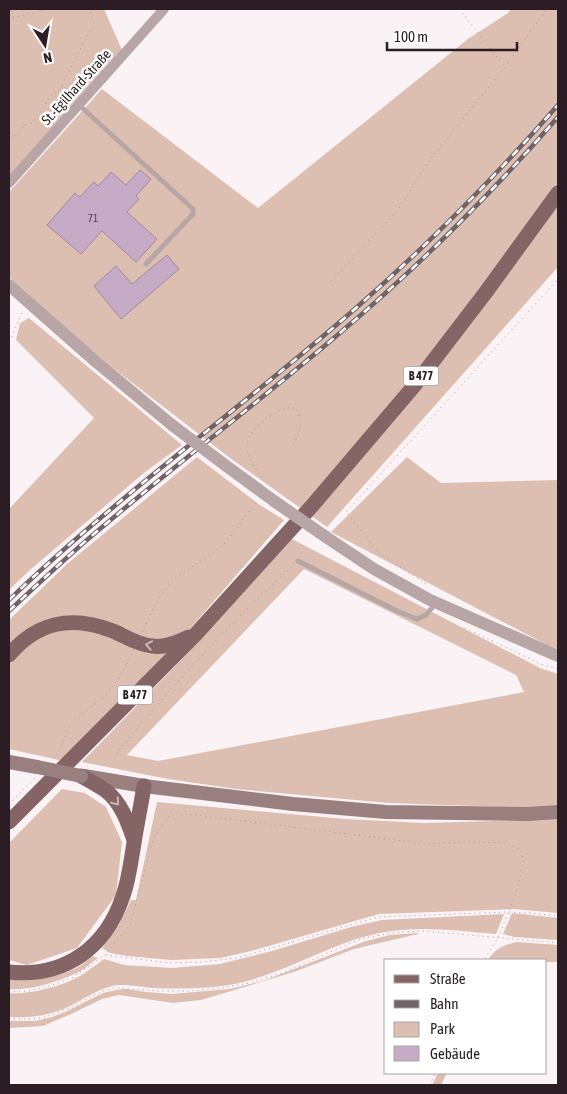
<svg xmlns="http://www.w3.org/2000/svg" width="567" height="1094" font-family="'Asap Condensed',sans-serif">
<style>
.green{fill:#ddbfb2;fill-rule:evenodd}
.building{fill:#c6abc7;stroke:#a287a2}
.lines{fill:none;stroke-linecap:round;stroke-linejoin:round}
.path{stroke:#a3989d;stroke-width:1;stroke-dasharray:1 4;stroke-linecap:butt}
.service{stroke:#b8a5a5;stroke-width:5}
.minor{stroke:#b8a5a5;stroke-width:10}
.tertiary{stroke:#b8a5a5;stroke-width:12}
.secondary{stroke:#9a7f7f;stroke-width:14}
.primary{stroke:#846464;stroke-width:15}
.rail-casing{stroke:#6f6368;stroke-width:4.5}
.rail{stroke:#fff;stroke-width:2.5;stroke-dasharray:8;stroke-linecap:butt}
.path-bridge{stroke:#a3989d;stroke-width:1;stroke-dasharray:1 4;stroke-linecap:butt}
.tertiary-bridge{stroke:#b8a5a5;stroke-width:12}
.secondary-bridge{stroke:#9a7f7f;stroke-width:14}
.oneway{stroke:#c8b9b9}
.labels{text-anchor:middle;stroke-width:5;stroke-linejoin:round;paint-order:stroke}
.number-label{font-size:11px;fill:#52404c}
.shield{fill:#fff;stroke:#6b6165;stroke-width:1}
.shield-label{font-size:12px;font-weight:bold;fill:#2b1d23}
.street-label{font-size:14px;fill:#2b1d23;stroke:#fff}
</style>
<rect width="100%" height="100%" fill="#faf2f5"/>
<g class="green">
<path d="M9,9H104L122,50L9,178Z"/>
<path d="M511,9H558V267L327,527L230,458L100,358L9,277V192L102,89L258,208L468,39L508,13Z"/>
<path d="M29,318L182,445L145,472L31,569L9,590V509L94,418L16,340L20,323Z"/>
<path d="M197,457L260,505L284,520L170,652L63,761L9,749V620L67,564Z"/>
<path d="M407,457L441,483L558,480V649L547,645L331,532Z"/>
<path d="M292,539L540,668L558,674V805L528,808L388,803L236,789L168,779L82,762L184,657ZM304,569L516,675L524,692L158,761L127,755Z"/>
<path d="M62,789L85,793L106,807L122,842L116,895L77,948L27,965L9,960V843Z"/>
<path d="M157,802L345,819L424,823L528,820L558,818V913L514,909L379,914L251,951L220,958L171,960L127,956L110,953L102,948L119,925L131,900H136Z"/>
<path d="M512,913L558,918V940L514,937L503,934Z"/>
<path d="M504,914L496,934C458,931 418,925 379,933C327,944 282,976 229,985C204,989 179,989 153,988C141,987 124,983 112,986C96,990 83,1000 68,1007C49,1016 29,1018 9,1017V993C26,995 59,987 74,979C85,974 94,966 104,959L124,965L172,968L220,964L272,951L351,927L382,920Z"/>
<path d="M418,933V934L354,949L294,972L201,1000L173,1003L119,995L102,999L69,1015L43,1026L9,1028V1021H35L52,1017L67,1011L103,993L116,990L126,989L146,992L172,994L229,989L263,981L366,941L390,935Z"/>
<path d="M517,942L558,945V962H546V960H488C494,949 506,944 517,942Z"/>
<path d="M92,956L98,958C92,962 86,968 79,972C60,981 29,991 9,989V979C31,982 56,978 76,968C82,965 87,960 92,956Z"/>
<path d="M438,1073H447L441,1085H432Z"/>
</g>
<g class="building">
<path d="M140,170L151,179L136,196L139,199L127,212L157,239L136,262L102,231L81,254L47,225L75,193L80,197L94,182L98,186L111,172L126,185Z"/>
<path d="M167,255L179,269L121,319L94,286L116,266L132,284Z"/>
</g>
<g class="lines">
<g class="path">
<path d="M459,9L505,67"/>
<path d="M13,18L47,9"/>
<path d="M9,19L13,18L11,9"/>
<path d="M73,95L62,85L94,22L89,9"/>
<path d="M9,143L26,124L32,123L54,92H58L62,85"/>
<path d="M331,281L398,210L425,166L505,67L547,9"/>
<path d="M9,341L11,339L22,312"/>
<path d="M262,478C241,449 240,436 272,415C280,410 287,406 297,409C303,424 299,434 292,448"/>
<path d="M426,584L379,553L346,512L558,279"/>
<path d="M146,624L156,602L174,579L214,552L226,542L257,501"/>
<path d="M465,628L541,664L558,669"/>
<path d="M57,755C63,747 64,736 69,727C76,715 92,708 102,698C112,689 120,677 127,664"/>
<path d="M113,757C144,721 174,684 207,650C234,621 263,593 293,566"/>
<path d="M9,804L35,778"/>
<path d="M106,955L137,959L170,963L202,962L237,958L378,917L508,912L530,913L558,916"/>
<path d="M9,991L23,992L49,986L72,978L105,955L130,925L154,837L172,812L428,844L470,842L506,843L521,850L524,861L515,896L498,938L484,960"/>
<path d="M9,1019H33L45,1017L67,1009L103,991L112,988L161,991H188L221,988L250,983L282,973L363,938L399,932L425,931L558,943"/>
<path d="M430,1085L435,1073"/>
</g>
<g class="service">
<path d="M79,105L193,209V214L146,264"/>
<path d="M298,561L397,611L417,619L426,615L435,604"/>
</g>
<path class="minor" d="M9,183L164,9"/>
<g class="tertiary">
<path d="M9,285L95,361L172,425"/>
<path d="M225,465L274,501"/>
<path d="M326,537L374,569L430,600L558,656"/>
</g>
<g class="secondary">
<path d="M9,762L37,767"/>
<path d="M84,776L144,786L293,804L386,812L528,814L558,812"/>
</g>
<g class="primary">
<path d="M9,655C38,621 72,615 113,631C125,636 138,645 152,646C165,648 177,642 189,637"/>
<path d="M81,776C89,780 97,785 105,790C121,802 128,822 134,840"/>
<path d="M9,822L195,635L311,507L414,386L486,292L558,193"/>
<path d="M9,972C64,978 106,948 123,896C129,879 131,861 134,843C137,824 141,805 144,786"/>
</g>
<g class="rail-casing">
<g id="rail">
<path d="M9,600C118,495 242,408 356,308C428,245 495,177 558,105"/>
<path d="M9,611C41,581 73,551 107,523C184,458 265,397 341,332C419,266 491,194 558,117"/>
</g>
</g>
<use href="#rail" class="rail"/>
<path class="path-bridge" d="M127,664L146,624"/>
<g class="tertiary-bridge">
<path d="M172,425L225,465"/>
<path d="M274,501L326,537"/>
</g>
<path class="secondary-bridge" d="M37,767L81,776"/>
</g>
<defs><path id="oneway-chevron" d="M-2-3.5L2.5 0L-2 3.5" fill="none" stroke-width="1.6" stroke-linecap="round" stroke-linejoin="round" transform="scale(1.25)"/></defs>
<g class="oneway">
<use href="#oneway-chevron" transform="translate(149 645) rotate(-169)"/>
<use href="#oneway-chevron" transform="translate(116 802) rotate(51)"/>
</g>
<g class="labels">
<g class="number-label">
<text x="93" y="222">71</text>
</g>
<g class="shield">
<rect x="403.5" y="366.5" width="35" height="19" rx="4"/>
<rect x="117.5" y="685.5" width="35" height="19" rx="4"/>
</g>
<g class="shield-label">
<text x="421" y="380">B 477</text>
<text x="135" y="699">B 477</text>
</g>
<g class="street-label">
<text transform="translate(76 87) rotate(-48)" y="5">St.-Egilhard-Straße</text>
</g>
</g>
<rect width="567" height="1094" fill="none" stroke="#2b1d23" stroke-width="20"/>
<rect x="384" y="959" width="162" height="115" fill="#ffffff" stroke="#aaa5a7"/>
<rect x="394" y="975" width="25" height="8" fill="#846464" stroke="#aaa5a7"/>
<text x="430" y="984" font-size="15" fill="#2b1d23">Straße</text>
<rect x="394" y="1000" width="25" height="8" fill="#6f6368" stroke="#aaa5a7"/>
<text x="430" y="1009" font-size="15" fill="#2b1d23">Bahn</text>
<rect x="394" y="1022" width="25" height="15" fill="#ddbfb2" stroke="#aaa5a7"/>
<text x="430" y="1034" font-size="15" fill="#2b1d23">Park</text>
<rect x="394" y="1046" width="25" height="15" fill="#c6abc7" stroke="#aaa5a7"/>
<text x="430" y="1059" font-size="15" fill="#2b1d23">Gebäude</text>
<g transform="translate(45 45) rotate(168)" stroke="#ffffff" stroke-width="4" paint-order="stroke">
<path d="M0-4L9 19L0 12L-9 19Z" fill="#2b1d23"/>
<text y="-8" font-size="14" font-weight="bold" text-anchor="middle" fill="#2b1d23">N</text>
</g>
<path d="M387 42v8h130v-8" fill="none" stroke="#2b1d23" stroke-width="2.5"/>
<text x="394" y="42" font-size="15" fill="#2b1d23" stroke="#ffffff" stroke-width="4" paint-order="stroke">100 m</text>
</svg>
